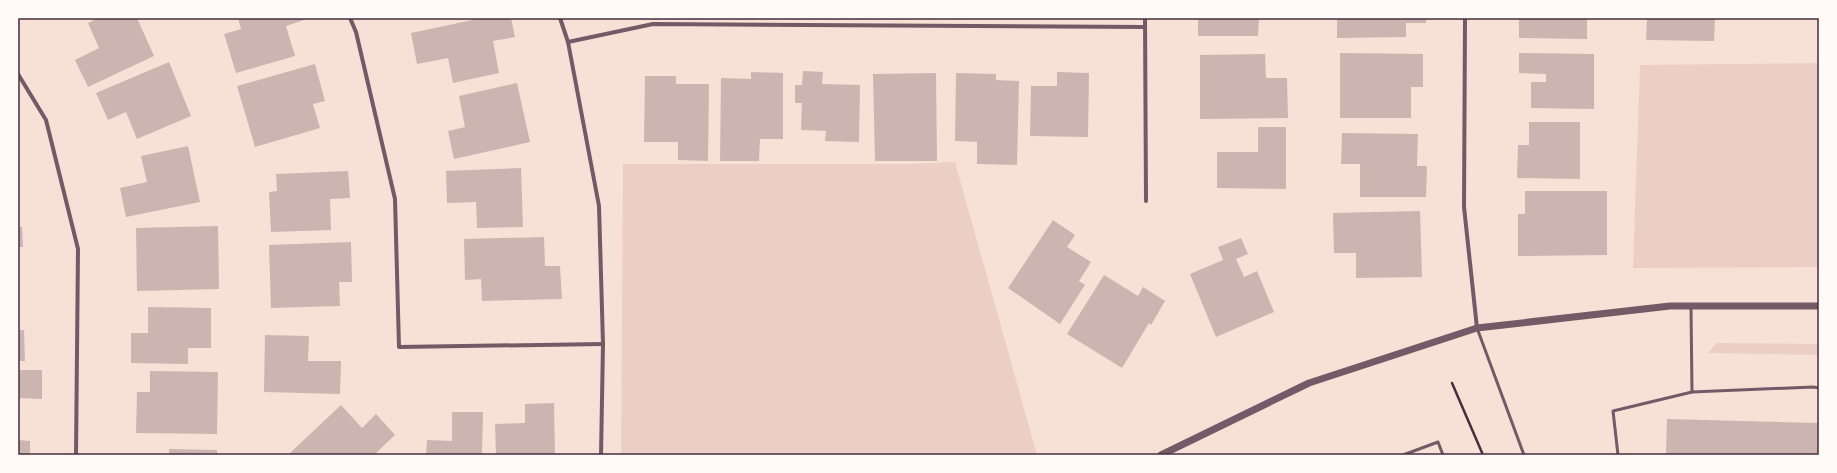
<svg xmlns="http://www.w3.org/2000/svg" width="1837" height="473" font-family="'Work Sans',sans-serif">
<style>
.green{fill:#ebcfc5}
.building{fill:#ccb4b1}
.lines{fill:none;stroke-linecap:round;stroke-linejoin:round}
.path{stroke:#4a2c40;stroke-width:2.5}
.service{stroke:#755966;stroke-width:3}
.minor{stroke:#755966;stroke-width:4}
.tertiary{stroke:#755966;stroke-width:7}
.neatline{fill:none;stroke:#4a2c40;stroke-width:1.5}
</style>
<rect width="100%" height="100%" fill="#f7e1d7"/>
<g class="green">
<path d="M1819,63V267L1633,268L1640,65Z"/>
<path d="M955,162L1037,455H621L623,164H910Z"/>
<path d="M1717,343L1819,344V355L1708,353Z"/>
</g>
<g class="building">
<path d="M98,18H137L154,56L88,87L75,60L99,48L88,23Z"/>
<path d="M238,18H303L304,20L286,26L295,56L236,73L224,34L241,29Z"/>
<path d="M482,18H511L515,37L493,41L499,73L453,83L448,58L417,64L411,33Z"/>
<path d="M1198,18H1259L1258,36H1198Z"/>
<path d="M1337,18H1426V23H1406V37L1337,38Z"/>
<path d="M1519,18H1587V39L1519,38Z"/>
<path d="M1647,18H1715L1714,41L1646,40Z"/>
<path d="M1340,53L1423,54V87H1411V118H1340Z"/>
<path d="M1519,53L1594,54V109L1531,108V82H1546V74L1519,73Z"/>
<path d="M1265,54L1266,78H1287L1288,118L1200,119V55Z"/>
<path d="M169,62L191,116L137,139L126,112L108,120L96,93Z"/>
<path d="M315,64L325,101L313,104L320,128L255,147L237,86Z"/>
<path d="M803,71L823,72L822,84L860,85L859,142L825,141L826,131L801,130L802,103H795V85H802Z"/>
<path d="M751,72L783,73V139H760L759,161H720L721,78L751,79Z"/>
<path d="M1057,72L1089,73L1088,137L1030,136L1031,86H1057Z"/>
<path d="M936,73L937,161H875L873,74Z"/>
<path d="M956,73L996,74V80L1019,81L1017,165L977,164V142L955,141Z"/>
<path d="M645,76H676V84H709L708,161L678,160V142H644Z"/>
<path d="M517,83L530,142L454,159L448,131L465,127L459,96Z"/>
<path d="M1529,122H1580V179L1517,178L1518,145H1529Z"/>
<path d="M1258,127H1286V189L1217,188V152H1258Z"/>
<path d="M1342,133L1418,134L1417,166H1427L1426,197H1360V164H1341Z"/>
<path d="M188,146L200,202L126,217L120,188L147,182L141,156Z"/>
<path d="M521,168L523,227L477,228L476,202L447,203L446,171Z"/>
<path d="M348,171L350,198L330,199L331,230L271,232L269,192L277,191L276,174Z"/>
<path d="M1525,191H1607V255L1518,256V214H1525Z"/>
<path d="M1420,211L1422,277L1356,278V253H1334L1333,213Z"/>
<path d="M1053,220L1075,235L1067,247L1091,262L1079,281L1085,285L1060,324L1008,288Z"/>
<path d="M218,226L219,289L137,291L136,228Z"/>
<path d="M18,227H22L23,247H18Z"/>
<path d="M544,237L545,266H560L562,299L482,301L481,279L465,280L464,239Z"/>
<path d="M1241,238L1248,254L1236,259L1244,277L1257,271L1274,312L1216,337L1190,274L1223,260L1218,247Z"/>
<path d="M351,242L352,282H339L340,306L271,308L269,245Z"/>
<path d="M1104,275L1138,296L1143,287L1165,301L1151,325L1149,323L1122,368L1067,334Z"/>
<path d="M148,307L211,308V348H188V364L131,363V333H148Z"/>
<path d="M18,330H24L25,361H18Z"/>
<path d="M265,335L309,336L308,361H341L340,394L264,392Z"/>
<path d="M18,370H42V399L20,398L19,410Z"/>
<path d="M150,371L218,372L217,434L136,433L137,392H150Z"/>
<path d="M554,403L555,455H496L495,424L525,423V404Z"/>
<path d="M341,405L362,428L376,414L395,435L374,455H292L290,453Z"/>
<path d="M452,412H483L482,455H426L427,440L452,441Z"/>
<path d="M1667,419L1819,423V455H1666Z"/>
<path d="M18,440L30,441V455H18Z"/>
<path d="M169,449L217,450V455H169Z"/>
</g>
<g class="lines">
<path class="path" d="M1452,383L1483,455"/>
<g class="service">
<path d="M1691,307L1692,392L1813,387L1819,388"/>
<path d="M1477,328L1524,455"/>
<path d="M1403,455L1438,442L1443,455"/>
<path d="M1618,455L1613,411L1692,392"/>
</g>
<g class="minor">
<path d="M350,18L356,32L395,199L399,347L603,344"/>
<path d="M560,18L568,42L599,206L603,344L601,455"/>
<path d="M1145,18L1146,201"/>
<path d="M1465,18L1464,207L1477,328"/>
<path d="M568,42L653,24L1145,27"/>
<path d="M18,74L46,120L78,249L76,455"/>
</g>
<path class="tertiary" d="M1161,455L1309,383L1477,328L1670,306H1819"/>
</g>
<rect width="1837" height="473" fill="none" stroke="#fffaf5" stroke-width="38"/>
<rect x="19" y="19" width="1799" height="435" class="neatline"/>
</svg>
